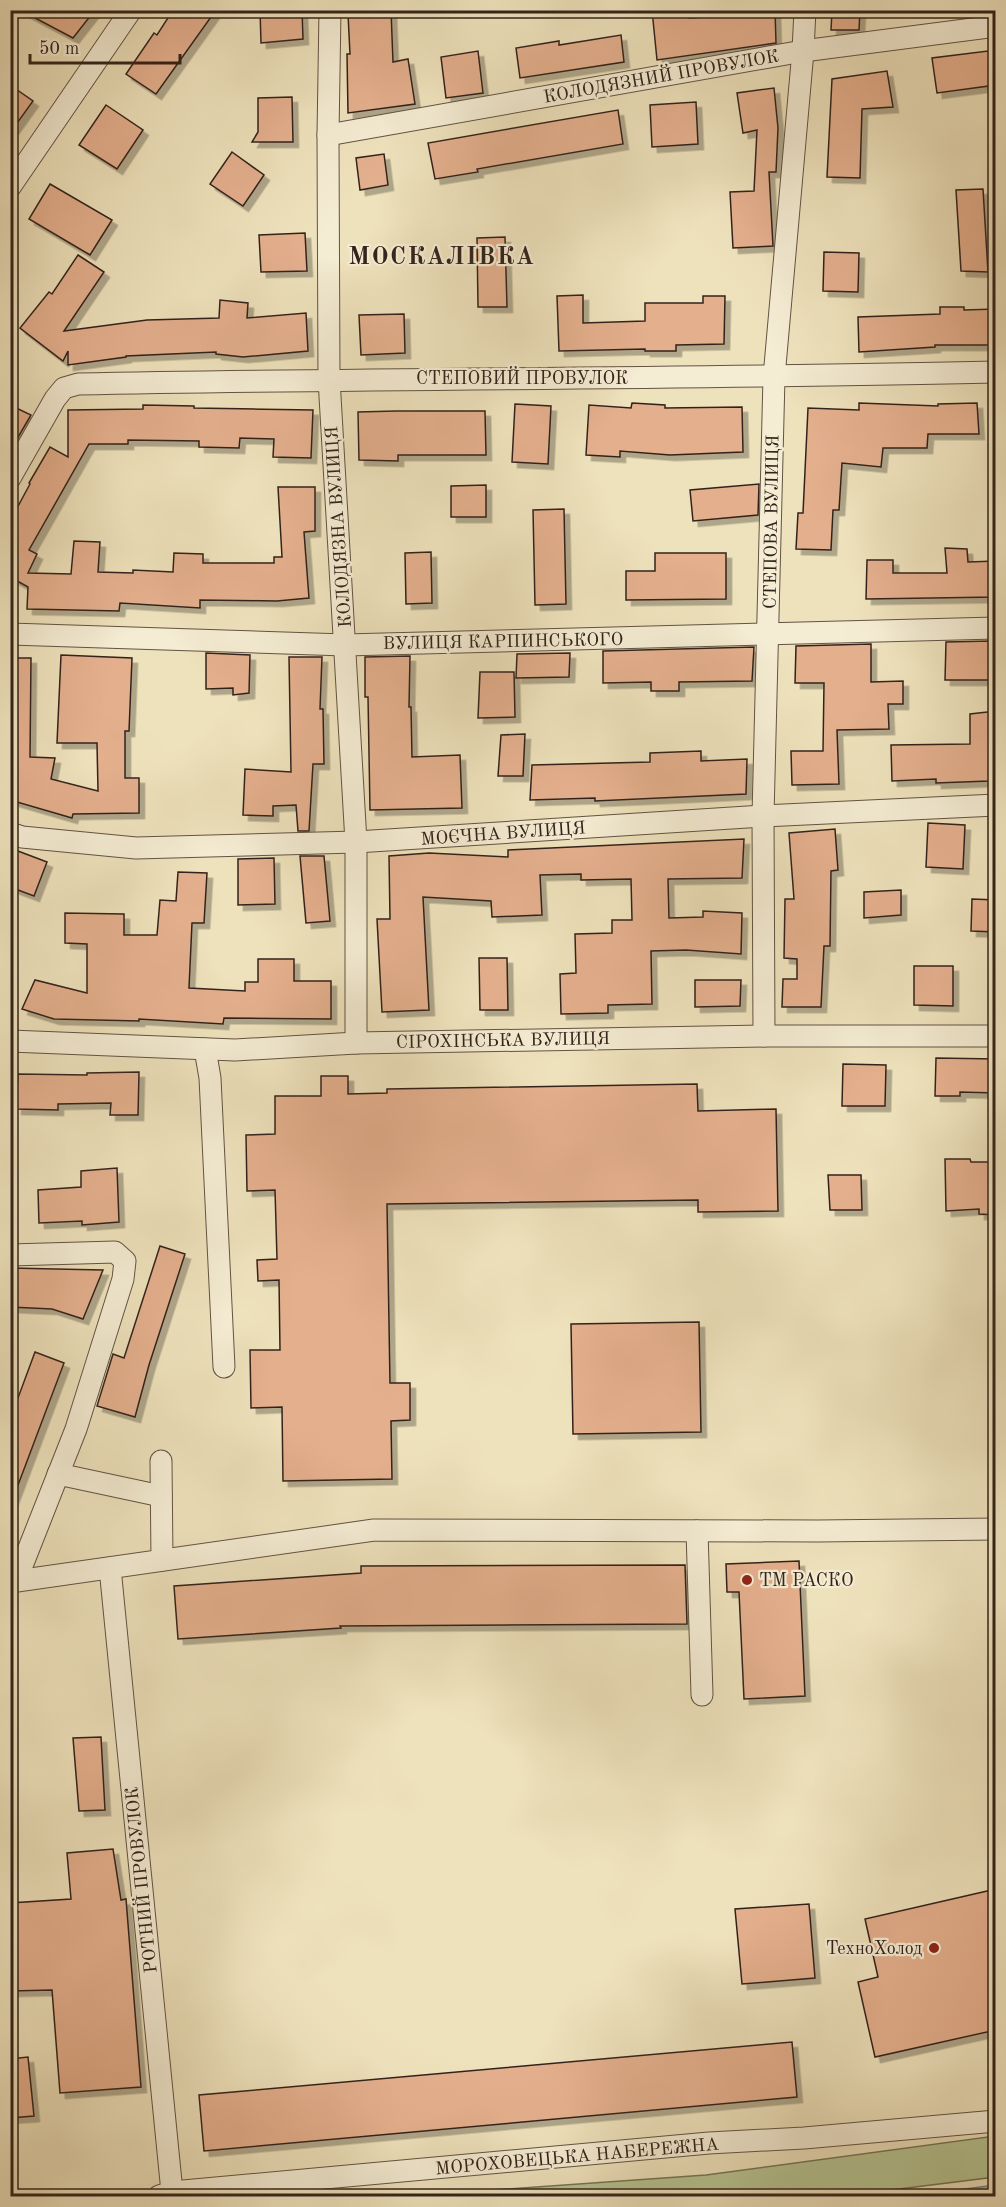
<svg xmlns="http://www.w3.org/2000/svg" width="1006" height="2207" font-family="'Old Standard TT',serif">
<style>
.green{fill:#b6c492;stroke:#747456;stroke-width:1.5}
.water{fill:#9abdb6;stroke:#717f78;stroke-width:1.5}
.building{fill:#e4af8d;stroke:#33231b;stroke-width:1.5;filter:url(#shadow)}
.lines{fill:none;stroke-linecap:round;stroke-linejoin:round}
.minor-casing{stroke:#625343;stroke-width:23}
.minor{stroke:#f4ecd3;stroke-width:21}
.poi-dot{fill:#8f2418;stroke:#f4ecd3;stroke-width:2}
.labels{text-anchor:middle;stroke-width:4.5;stroke-linejoin:round;paint-order:stroke}
.street-label{font-size:18px;fill:#33231b;stroke:#f4ecd3}
.poi-label{font-size:18px;fill:#33231b;stroke:#f4ecd3;text-anchor:start}
.district-label{font-size:24px;font-weight:bold;letter-spacing:1.5px;fill:#33231b;stroke:#f4ecd3}
</style>
<defs>
<filter id="shadow"><feDropShadow dx="5.5" dy="5.5" stdDeviation="0" flood-color="#0004"/></filter>
</defs>
<rect width="100%" height="100%" fill="#eee2bc"/>
<filter id="stains"><feTurbulence type="fractalNoise" baseFrequency=".00333" numOctaves="4"/><feColorMatrix values="0 0 0 0 .2 0 0 0 0 .09 0 0 0 0 .02 0 0 0 .5 -.17"/></filter>
<radialGradient id="worn" r=".72"><stop offset=".6" stop-color="#630" stop-opacity="0"/><stop offset="1" stop-color="#630" stop-opacity=".3"/></radialGradient>
<path class="green" d="M995,2136V2177L843,2196H407L706,2175Z"/>
<path class="water" d="M995,2185V2196H911Z"/>
<g class="building">
<path d="M20,10H95L73,38Z"/>
<path d="M173,10H216L156,94L126,74L154,33L157,35Z"/>
<path d="M260,10H302L303,39L261,43Z"/>
<path d="M391,10L393,62L408,59L415,104L348,113L347,54H350L348,14Z"/>
<path d="M652,10H688L689,18L740,15L739,10H775L776,43L657,60Z"/>
<path d="M832,10H860L859,30H831Z"/>
<path d="M621,35L624,62L520,78L516,48L559,41V45Z"/>
<path d="M996,50V85L937,93L932,58Z"/>
<path d="M478,51L483,93L446,98L441,57Z"/>
<path d="M887,71L893,107L862,109L860,178L827,177L832,79Z"/>
<path d="M10,85L33,101L10,133Z"/>
<path d="M774,88L778,128L776,172H769L773,246L733,248L730,192L754,191L757,130L743,133L737,93Z"/>
<path d="M292,97L293,142H252L258,132V98Z"/>
<path d="M696,102L698,144L652,147L650,105Z"/>
<path d="M106,105L143,130L117,169L79,145Z"/>
<path d="M618,110L623,144L477,169L478,172L435,179L428,143Z"/>
<path d="M232,152L264,175L243,206L210,184Z"/>
<path d="M384,154L388,185L360,190L356,158Z"/>
<path d="M50,184L112,220L90,255L29,219Z"/>
<path d="M983,189L988,272L961,271L956,190Z"/>
<path d="M305,233L307,271L261,272L259,235Z"/>
<path d="M505,237L507,307H478L477,238Z"/>
<path d="M824,252L859,253L858,292L823,291Z"/>
<path d="M78,255L104,272L64,331L147,320L219,318L220,300L248,303L247,318L306,313L308,351L243,357L216,354V352L126,356V357L68,365V351L63,361L20,328L49,292L52,294Z"/>
<path d="M583,295V323L645,321V303H703V296H725L724,344L676,345V351H645V349L559,351L557,296Z"/>
<path d="M940,307H964V310L996,309V345H935V347L859,352L858,317L940,314Z"/>
<path d="M404,314L405,353L361,355L359,315Z"/>
<path d="M632,403L665,405V408L742,407L743,452L670,455L620,451V457L586,455L589,405L631,408Z"/>
<path d="M859,403L938,406V404L977,403L979,434H928L927,448H883L881,467L842,463L839,510H833L831,550L796,549L798,513H803L808,408L859,410Z"/>
<path d="M515,404L551,406L548,464L512,462Z"/>
<path d="M10,405L31,415L10,451Z"/>
<path d="M143,405L194,406V408L313,410L311,458L273,457L274,439L240,438L239,448L199,447V441L128,440V444H89L29,550L37,554L28,573L71,574L74,541L100,542L98,572L133,573V570L173,572L174,553L203,554V563H274V557H282L278,487H315V531L304,532L309,598L277,601L200,600V608L120,603L119,611L27,609L28,587L10,577V521L30,484L29,483L50,447L68,457V410L143,409Z"/>
<path d="M396,411H485L486,455H398V461L359,460L358,412Z"/>
<path d="M759,484L758,515L693,521L690,490Z"/>
<path d="M486,485V517H451V486Z"/>
<path d="M564,509L566,604L535,605L533,510Z"/>
<path d="M945,548L967,549L968,562L996,561V597L866,599L867,560H893V573H947Z"/>
<path d="M431,552L432,603L406,604L405,553Z"/>
<path d="M655,553H726V599L626,600V571H655Z"/>
<path d="M991,641L990,680H945L946,642Z"/>
<path d="M871,644V682L903,681V704H888L889,729L837,730L839,784L792,785L791,751H823L824,683H795L796,646Z"/>
<path d="M754,647L752,681L679,682V691H651V682L603,683V651Z"/>
<path d="M206,653L250,655L249,693L233,695V688L206,689Z"/>
<path d="M570,653L569,677L516,678L517,654Z"/>
<path d="M61,655L132,658L129,731H125V778H139V813L73,814L72,818L10,800V751L16,738L10,736V658H31L30,757L55,758L51,779L98,791L97,743H57Z"/>
<path d="M410,656L409,707H411L412,757L460,755L462,808L370,810L368,697H365V657Z"/>
<path d="M289,657H322L320,709H323L324,764H313L309,831H298L296,805L273,806V816L243,815L245,769L291,772Z"/>
<path d="M480,672H514L515,717L478,718Z"/>
<path d="M996,711V743L989,744V781L936,783V779L892,781L891,745L970,744V714Z"/>
<path d="M525,734L523,776H498L501,735Z"/>
<path d="M701,751V761L747,759L746,794L595,801V798L530,800L532,765L650,762V753Z"/>
<path d="M928,823L965,825L963,869L926,867Z"/>
<path d="M835,829L838,870L831,871L830,946H824L821,1007H782L783,979H797V959L784,958L785,899H794L789,833Z"/>
<path d="M744,839L742,878L668,879L669,918L703,917V911L742,913L741,954L686,950L651,951L652,1004L608,1005V1013L561,1014L560,974L576,973L575,934L612,933V920H632L631,879L581,880V874L540,875L542,915L492,917L491,901L423,897L429,1010L382,1012L377,919H390L389,856L429,853L508,857V850Z"/>
<path d="M10,848L47,862L34,896L10,887Z"/>
<path d="M300,856H324L330,921L306,923Z"/>
<path d="M274,858L275,904L238,905V859Z"/>
<path d="M178,872L207,873L204,923H192L189,988L245,991V982H258V959H294V981H331V1019L224,1018L223,1024L139,1019V1021L54,1019L22,1009L35,980L87,993V944L65,943V913L124,914V935H157L160,900L176,901Z"/>
<path d="M901,890V915L864,918V892Z"/>
<path d="M972,899L996,900V932L971,931Z"/>
<path d="M479,958H507L508,1010H480Z"/>
<path d="M914,966H953V1006L914,1005Z"/>
<path d="M695,980H741L740,1006L695,1007Z"/>
<path d="M936,1058L996,1059V1093L960,1092V1096H935Z"/>
<path d="M843,1064L886,1065L885,1106H842Z"/>
<path d="M139,1072L138,1115H110L111,1103L58,1104V1110L16,1109L18,1074L87,1075V1073Z"/>
<path d="M321,1076H348V1094L387,1093V1089L697,1084L698,1111L776,1109L778,1211L698,1212V1200L387,1204L390,1383H410V1420L391,1421L392,1479L283,1481L282,1407L251,1408L250,1350H280L279,1280L258,1281L257,1260L277,1259L275,1190L247,1191L246,1135L275,1134V1096H321Z"/>
<path d="M945,1159H970L971,1162H996V1215L979,1214V1209L946,1211Z"/>
<path d="M117,1168L119,1222L82,1225V1221L39,1223L38,1190L81,1187V1171Z"/>
<path d="M828,1175H861L862,1210H830Z"/>
<path d="M160,1246L185,1254L149,1365L135,1417L97,1406L113,1354L124,1358Z"/>
<path d="M10,1268L55,1269L103,1270L83,1319L52,1309L10,1307Z"/>
<path d="M699,1322L701,1432L573,1434L571,1324Z"/>
<path d="M35,1352L64,1363L12,1501H10V1397L18,1398Z"/>
<path d="M799,1561L805,1696L744,1699L739,1592H727L726,1564Z"/>
<path d="M685,1565L687,1624L340,1626L341,1628L178,1639L174,1586L361,1573V1566Z"/>
<path d="M101,1737L105,1810L79,1811L73,1738Z"/>
<path d="M113,1849L121,1900L126,1899L141,2087L60,2093L52,1990L10,1991V1972H13L10,1903L71,1899L67,1853Z"/>
<path d="M996,1889V2030L875,2057L858,1982L878,1977L865,1919Z"/>
<path d="M809,1904L815,1978L742,1984L735,1909Z"/>
<path d="M792,2042L797,2097L204,2151L199,2095Z"/>
<path d="M28,2057L34,2116L10,2118V2059Z"/>
</g>
<g class="lines">
<g class="minor-casing">
<g id="minor">
<path d="M330,10L328,135L329,379L356,842V1043"/>
<path d="M328,135L803,51L996,26"/>
<path d="M10,187L131,10"/>
<path d="M10,478L55,399L64,388L78,384C384,378 690,379 996,372"/>
<path d="M10,634L345,645L996,628"/>
<path d="M10,833L22,837L136,848L356,842L763,816L996,805"/>
<path d="M764,1036L763,816L774,377L803,51L805,10"/>
<path d="M10,1041L235,1050L356,1043L764,1036H996"/>
<path d="M205,1049L210,1078L224,1367"/>
<path d="M10,1255L115,1252L125,1261L123,1279L76,1429L16,1581"/>
<path d="M161,1461L162,1560"/>
<path d="M58,1474L161,1496"/>
<path d="M697,1531L702,1695"/>
<path d="M110,1568L172,2192"/>
<path d="M10,1582L374,1530L818,1531L996,1529"/>
<path d="M159,2196L172,2192L709,2143L804,2138L996,2121"/>
</g>
</g>
<use href="#minor" class="minor"/>
</g>
<g class="poi-dot">
<circle cx="747" cy="1580" r="6"/>
<circle cx="934" cy="1948" r="6"/>
</g>
<g class="labels">
<g class="street-label">
<text transform="translate(661 76) rotate(-10)" y="6">КОЛОДЯЗНИЙ ПРОВУЛОК</text>
<text x="522" y="384">СТЕПОВИЙ ПРОВУЛОК</text>
<text transform="translate(771 522) rotate(-89)" y="6">СТЕПОВА ВУЛИЦЯ</text>
<text transform="translate(338 527) rotate(-94)" y="6">КОЛОДЯЗНА ВУЛИЦЯ</text>
<text transform="translate(503 641) rotate(-1)" y="6">ВУЛИЦЯ КАРПИНСЬКОГО</text>
<text transform="translate(503 833) rotate(-4)" y="6">МОЄЧНА ВУЛИЦЯ</text>
<text transform="translate(503 1040) rotate(-1)" y="6">СІРОХІНСЬКА ВУЛИЦЯ</text>
<text transform="translate(141 1880) rotate(-96)" y="6">РОТНИЙ ПРОВУЛОК</text>
<text transform="translate(577 2156) rotate(-5)" y="6">МОРОХОВЕЦЬКА НАБЕРЕЖНА</text>
</g>
<g class="poi-label">
<text x="759" y="1586">ТМ РАСКО</text>
<text x="922" y="1954" text-anchor="end">ТехноХолод</text>
</g>
<g class="district-label">
<text x="442" y="264">МОСКАЛІВКА</text>
</g>
</g>
<rect width="1006" height="2207" fill="none" stroke="#eee2bc" stroke-width="36"/>
<rect x="12" y="12" width="982" height="2183" fill="none" stroke="#33231b" stroke-width="3"/>
<rect x="18" y="18" width="970" height="2171" fill="none" stroke="#33231b" stroke-width="1.5"/>
<path d="M30 54v9h150v-9" fill="none" stroke="#33231b" stroke-width="3"/>
<text x="39" y="54" font-size="18" fill="#33231b" stroke="#f4ecd3" stroke-width="4.5" paint-order="stroke">50 m</text>
<rect width="100%" height="100%" filter="url(#stains)"/>
<rect width="100%" height="100%" fill="url(#worn)"/>
</svg>
